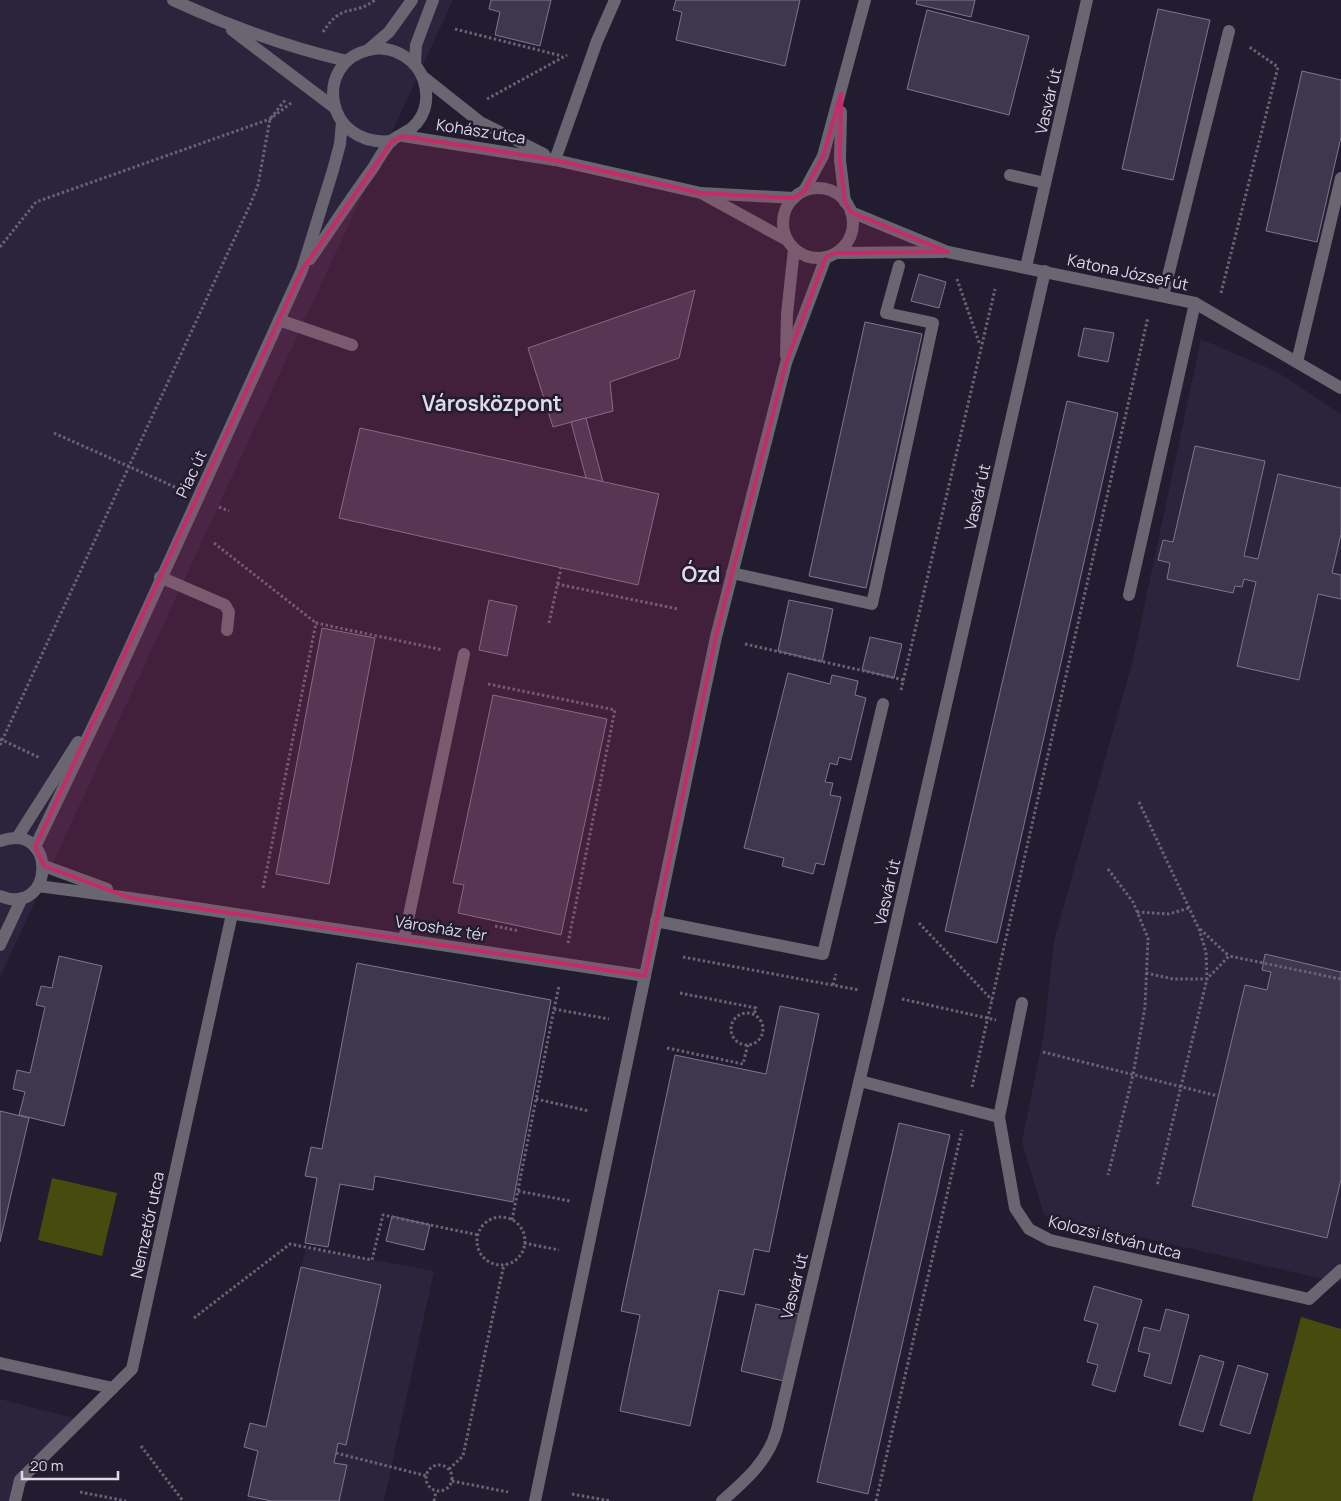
<svg xmlns="http://www.w3.org/2000/svg" width="1341" height="1501" font-family="Manrope,sans-serif">
<style>
.built{fill:#2c243d}
.green{fill:#474b0d}
.building{fill:#3e384e;stroke:#7d768f}
.lines{fill:none;stroke-linecap:round;stroke-linejoin:round}
.path{stroke:#686375;stroke-width:3;stroke-dasharray:2.5 2.5;stroke-linecap:butt}
.minor{stroke:#696671;stroke-width:12}
.marked{fill:#c52b69;fill-opacity:0.2;stroke:#c52b69;stroke-width:4;stroke-linejoin:round}
.labels{text-anchor:middle;stroke-width:5;stroke-linejoin:round;paint-order:stroke}
.street-label{font-size:16px;fill:#dedae8;stroke:#221c30}
.district-label{font-size:21px;font-weight:bold;fill:#dedae8;stroke:#221c30}
</style>
<rect width="100%" height="100%" fill="#221c30"/>
<g class="built">
<path d="M0,0H453L0,977Z"/>
<path d="M1201,339L1277,372L1341,414V1283L1044,1215L1022,1142L1044,1033L1054,941L1133,660Z"/>
<path d="M306,1248L434,1271L384,1501H247L258,1451L244,1447L250,1423L266,1426Z"/>
<path d="M0,1399L81,1420L20,1480L15,1501H0Z"/>
</g>
<g class="green">
<path d="M52,1178L117,1193L102,1256L38,1240Z"/>
<path d="M1301,1317L1341,1329V1501H1252Z"/>
</g>
<g class="building">
<path d="M491,0H551L540,46L495,35L500,12L489,9Z"/>
<path d="M676,0H800L785,66L676,40L682,12L673,10Z"/>
<path d="M917,0H975L971,17L916,4Z"/>
<path d="M1158,9L1210,20L1173,180L1122,169Z"/>
<path d="M927,10L1029,36L1009,115L907,89Z"/>
<path d="M1302,71L1341,80V137L1317,242L1266,231Z"/>
<path d="M919,274L946,282L939,308L911,301Z"/>
<path d="M695,290L679,358L610,382L613,411L553,427L528,348Z"/>
<path d="M865,322L922,334L866,588L809,576Z"/>
<path d="M1084,328L1114,333L1108,362L1078,356Z"/>
<path d="M1067,401L1118,413L997,943L945,931Z"/>
<path d="M586,418L603,482L586,478L571,422Z"/>
<path d="M360,428L659,494L638,585L339,518Z"/>
<path d="M1195,446L1265,461L1244,556L1258,559L1278,474L1341,488V534L1332,573L1341,575V599L1318,594L1299,680L1237,666L1256,582L1244,579L1242,587L1235,586L1233,593L1167,579L1170,563L1158,560L1163,540L1173,542Z"/>
<path d="M489,600L517,606L507,656L479,650Z"/>
<path d="M789,600L833,609L822,662L778,651Z"/>
<path d="M322,628L375,638L329,884L276,874Z"/>
<path d="M870,637L902,644L894,678L862,670Z"/>
<path d="M788,673L830,684L832,675L858,681L855,695L866,698L851,760L839,757L837,765L830,763L825,782L833,783L830,795L841,797L824,865L816,863L813,874L782,866L784,858L744,848Z"/>
<path d="M493,695L607,719L561,935L458,913L464,885L453,883Z"/>
<path d="M1265,954L1341,972V1179L1327,1238L1192,1206L1245,985L1267,990L1271,972L1262,970Z"/>
<path d="M59,956L102,966L64,1126L19,1115L25,1092L13,1089L17,1070L30,1073L45,1007L36,1005L41,986L52,988Z"/>
<path d="M357,963L551,1000L513,1202L375,1176L373,1190L340,1184L328,1247L305,1243L317,1178L305,1176L311,1147L322,1149Z"/>
<path d="M780,1006L819,1014L769,1252L754,1249L744,1295L719,1290L690,1426L620,1411L640,1315L621,1311L675,1055L766,1074Z"/>
<path d="M0,1111L29,1118L0,1242Z"/>
<path d="M899,1123L950,1135L868,1494L817,1482Z"/>
<path d="M392,1216L430,1225L424,1250L386,1241Z"/>
<path d="M301,1267L381,1285L346,1445L338,1443L334,1463L347,1465L339,1501H271L248,1496L258,1451L244,1447L250,1423L266,1427Z"/>
<path d="M1094,1286L1142,1300L1115,1392L1092,1385L1098,1365L1087,1362L1098,1324L1084,1320Z"/>
<path d="M756,1304L803,1315L788,1382L741,1371Z"/>
<path d="M1166,1309L1189,1315L1171,1384L1144,1376L1150,1354L1138,1351L1144,1327L1160,1331Z"/>
<path d="M1200,1355L1224,1362L1203,1432L1179,1425Z"/>
<path d="M1238,1365L1268,1374L1250,1434L1220,1425Z"/>
</g>
<g class="lines">
<g class="path">
<path d="M455,29L562,56"/>
<path d="M323,32C343,1 353,17 375,0"/>
<path d="M487,99L567,55"/>
<path d="M0,247L36,202L270,119L291,103"/>
<path d="M957,279L980,345"/>
<path d="M1221,293L1278,67L1248,46"/>
<path d="M54,433L177,488"/>
<path d="M219,507L229,511"/>
<path d="M214,543L316,623"/>
<path d="M557,584L678,609"/>
<path d="M549,623L561,568"/>
<path d="M745,644L904,680"/>
<path d="M488,684L615,710L568,943"/>
<path d="M901,690L995,289"/>
<path d="M0,739L40,758"/>
<path d="M0,745L250,205L258,185L270,119L286,99"/>
<path d="M1139,802L1199,929L1206,952L1207,979L1157,1186"/>
<path d="M1108,869L1133,902L1148,938L1145,1007L1133,1075L1108,1175"/>
<path d="M263,888L316,623L443,650"/>
<path d="M1137,912L1169,914L1189,908"/>
<path d="M919,923L992,1000"/>
<path d="M495,926L519,931"/>
<path d="M1200,929L1229,956"/>
<path d="M683,957L859,990"/>
<path d="M1146,973L1173,979H1207L1229,956L1341,979"/>
<path d="M833,985L836,974"/>
<path d="M680,993L756,1008L754,1015"/>
<path d="M902,999L996,1020"/>
<path d="M554,1009L559,986"/>
<circle cx="747" cy="1029" r="16"/>
<path d="M667,1048L743,1064L748,1044"/>
<path d="M1043,1052L1218,1096"/>
<path d="M972,1087L1148,317"/>
<path d="M536,1099L589,1111"/>
<path d="M518,1191L570,1201"/>
<circle cx="501" cy="1241" r="24"/>
<path d="M512,1220L554,1009L609,1019"/>
<path d="M524,1243L559,1250"/>
<path d="M194,1318L290,1244L372,1260L383,1215L478,1235"/>
<path d="M141,1446L183,1501"/>
<path d="M336,1453L427,1476"/>
<circle cx="439" cy="1478" r="13"/>
<path d="M449,1469L463,1456L504,1264"/>
<path d="M452,1481L508,1492"/>
<path d="M80,1492L126,1501"/>
<path d="M572,1494L610,1501"/>
<path d="M434,1501L436,1491"/>
<path d="M876,1501L962,1130"/>
</g>
<g class="minor">
<path d="M173,0C229,26 287,47 347,61"/>
<path d="M232,30L335,108"/>
<path d="M368,50L389,32L412,0"/>
<path d="M415,64L416,45L433,0"/>
<path d="M422,76L480,122L544,154"/>
<path d="M841,112L840,160L845,202"/>
<path d="M403,136L555,160L701,193L794,198"/>
<path d="M555,160L597,41L615,0"/>
<path d="M1010,175L1045,183"/>
<circle cx="818" cy="223" r="35"/>
<path d="M804,191L823,156L865,0"/>
<path d="M703,194L787,240"/>
<path d="M851,212L948,252L1195,303L1341,388"/>
<path d="M836,253L943,252"/>
<path d="M310,259C331,229 351,198 373,168C378,160 385,147 392,140C403,132 413,131 421,117C431,99 426,74 411,61C399,51 384,46 369,50C313,62 324,148 392,141"/>
<path d="M1026,267L1087,0"/>
<path d="M1163,296L1229,31"/>
<path d="M279,320L352,345"/>
<path d="M786,356L787,314L794,249"/>
<path d="M1297,362L1341,178"/>
<path d="M732,573L872,604L933,323L886,313L899,266"/>
<path d="M160,577L225,605L229,612L227,630"/>
<path d="M1129,595L1195,303"/>
<path d="M17,838L78,742"/>
<path d="M0,841C58,820 55,918 0,896"/>
<path d="M35,847L110,691L302,270L333,170L340,144L342,122"/>
<path d="M44,866L107,889"/>
<path d="M38,886L130,898L645,976"/>
<path d="M656,921L823,954L883,704"/>
<path d="M404,939L464,654"/>
<path d="M0,945L22,898"/>
<path d="M1022,1003L999,1117L1015,1208L1029,1229L1050,1240L1309,1299L1341,1270"/>
<path d="M860,1081L999,1117"/>
<path d="M0,1363L113,1388"/>
<path d="M15,1501L20,1480L132,1369L232,914"/>
<path d="M535,1501L716,637L786,363L826,257"/>
<path d="M722,1501C746,1480 769,1460 777,1429L880,994L1045,271"/>
</g>
</g>
<path class="marked" d="M841,94L840,160L845,202L851,212L948,252L836,253L826,257L786,363L716,637L645,976L130,898L44,866L35,847L302,270L392,141L403,136L555,160L701,193L794,198L804,191L823,156Z"/>
<g class="labels">
<g class="street-label">
<text transform="translate(1048 101) rotate(-77)" y="6">Vasvár út</text>
<text transform="translate(481 131) rotate(9)" y="6">Kohász utca</text>
<text transform="translate(1128 272) rotate(12)" y="6">Katona József út</text>
<text transform="translate(191 474) rotate(-65)" y="6">Piac út</text>
<text transform="translate(977 497) rotate(-77)" y="6">Vasvár út</text>
<text transform="translate(887 892) rotate(-77)" y="6">Vasvár út</text>
<text transform="translate(441 928) rotate(9)" y="6">Városház tér</text>
<text transform="translate(147 1225) rotate(-78)" y="6">Nemzetőr utca</text>
<text transform="translate(1115 1237) rotate(14)" y="6">Kolozsi István utca</text>
<text transform="translate(794 1286) rotate(-76)" y="6">Vasvár út</text>
</g>
<g class="district-label">
<text x="492" y="411">Városközpont</text>
<text x="701" y="582">Ózd</text>
</g>
</g>
<path d="M22 1471v8h96v-8" fill="none" stroke="#dedae8" stroke-width="2.5"/>
<text x="30" y="1471" font-size="15" fill="#dedae8" stroke="#221c30" stroke-width="4" paint-order="stroke">20 m</text>
</svg>
